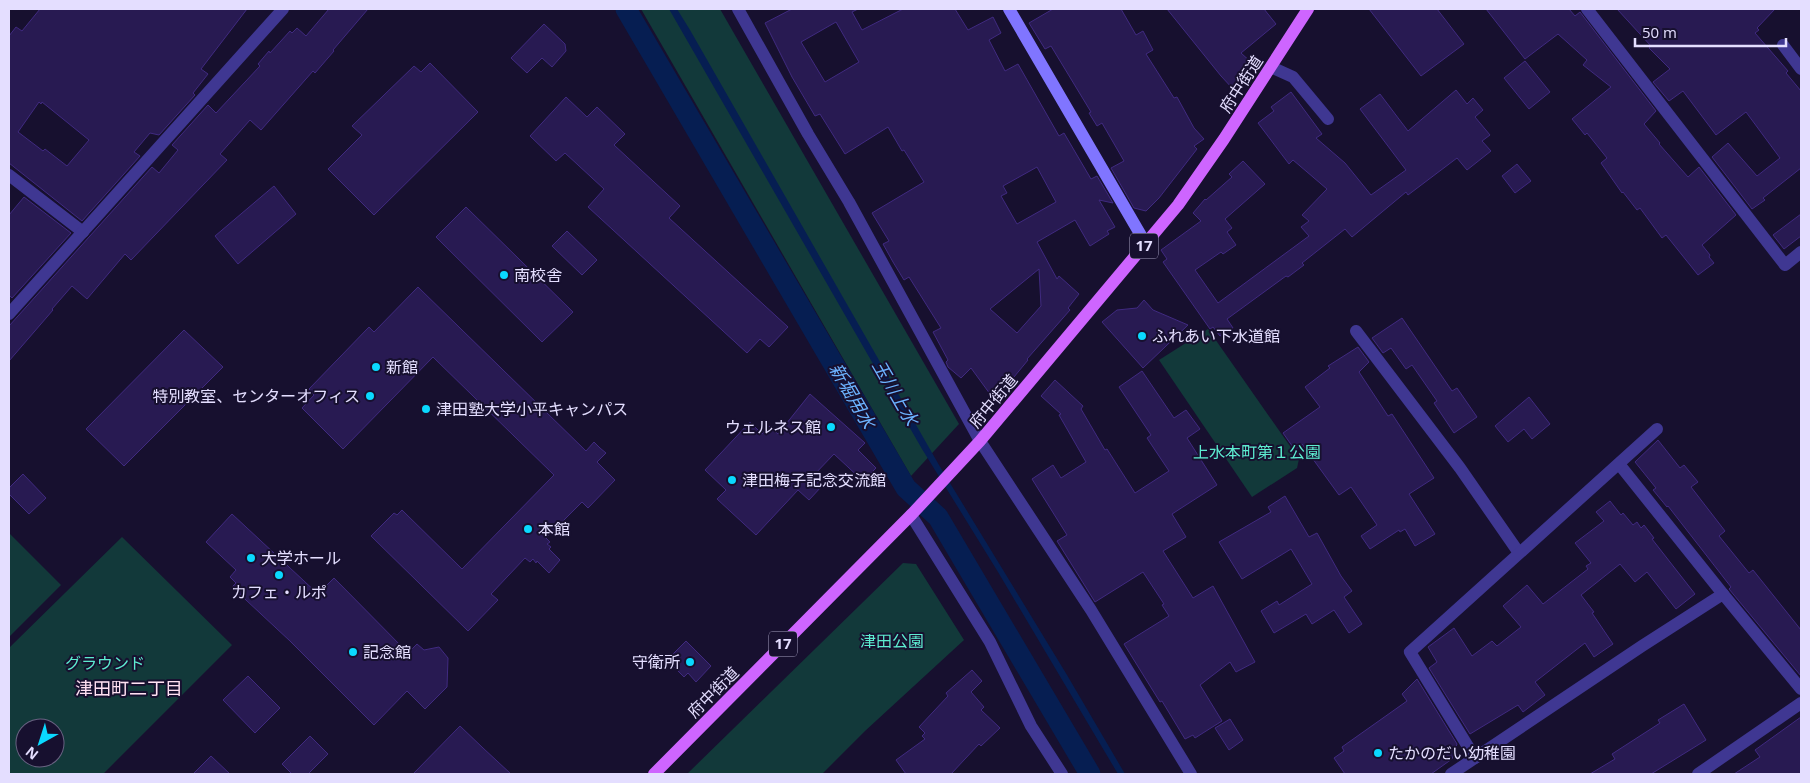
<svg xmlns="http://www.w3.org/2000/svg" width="1810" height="783" font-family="'Open Sans','Noto Sans JP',sans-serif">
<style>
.green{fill:#12393a;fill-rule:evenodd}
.water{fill:#061e52}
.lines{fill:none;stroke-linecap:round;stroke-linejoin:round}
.canal{stroke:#061e52;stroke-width:21}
.building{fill:#281a52;stroke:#402a80;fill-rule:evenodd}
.street{stroke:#3f3792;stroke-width:12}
.secondary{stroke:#8075ff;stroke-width:12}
.primary{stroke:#ce65ff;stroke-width:12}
.poi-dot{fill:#0ad9ff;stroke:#17102f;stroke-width:2}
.labels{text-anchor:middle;stroke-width:4;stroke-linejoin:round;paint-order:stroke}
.shield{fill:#17102f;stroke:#a6a0c1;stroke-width:1}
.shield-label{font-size:15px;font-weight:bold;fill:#e4deff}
.street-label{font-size:16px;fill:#e4deff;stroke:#17102f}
.poi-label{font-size:16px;fill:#e4deff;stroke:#17102f;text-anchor:start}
.park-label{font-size:16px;fill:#5decd0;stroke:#17102f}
.water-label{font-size:18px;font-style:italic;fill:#6cb3ff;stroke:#17102f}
.neighbourhood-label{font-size:18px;fill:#ffe0f2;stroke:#17102f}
</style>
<rect width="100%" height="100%" fill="#17102f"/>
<g class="green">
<path d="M641,9H720L959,424L911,476Z"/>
<path d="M1208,329L1299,459L1297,468L1252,497L1159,360Z"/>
<path d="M9,533L61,585L9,637Z"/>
<path d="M122,537L232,645L103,774H9V648ZM25,728H55V758H25Z"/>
<path d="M903,563L916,564L964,640L865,731L822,774H687Z"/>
</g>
<path class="water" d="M669,9H677L690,30L939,465L1067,675L1125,774H1118L998,572L922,449Z"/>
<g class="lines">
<path class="canal" d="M626,9L906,488L938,517L1090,774"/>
</g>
<g class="building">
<path d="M40,9H247L201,69L208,74L193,93L195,95L159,135L150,133L134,152L140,156L82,221L9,163V36L16,27L22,31ZM39,102L41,104L42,102L89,140L67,166L45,149L43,151L18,132Z"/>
<path d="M329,9H368L333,50L334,51L315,73L313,71L261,130L250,120L220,154L227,160L131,260L125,254L87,299L72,286L52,309L53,310L9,361V326L152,167L159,173L178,150L172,145L208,105L216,113L260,66L258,64L269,51L270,53L290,31L292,33L297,28L306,36Z"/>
<path d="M792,9H858L852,12L862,30L903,9H955L968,30L993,17L1001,33L989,40L1005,71L1018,64L1059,136L1064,133L1091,179L1097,176L1113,203L1099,200L1115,227L1107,231L1109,234L1090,246L1075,220L1037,242L1057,279L1059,276L1079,294L1068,308L1070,310L1027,359L1028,360L1014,377L990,394L971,368L961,378L948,367L946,362L948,360L933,332L941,328L909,277L904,280L893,262L883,244L889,241L872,213L924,182L904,150L902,151L888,127L845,154L820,114L815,116L792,77L765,23ZM836,22L859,62L825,82L801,42ZM1037,167L1056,202L1017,224L1001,196L1007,193L1003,186ZM1039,269L1041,306L1017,333L990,309Z"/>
<path d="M1053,9H1121L1136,35L1143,31L1153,50L1146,54L1174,98L1177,97L1194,128L1204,139L1194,146L1197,149L1159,198L1146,211L1134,208L1111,168L1124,161L1102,123L1097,126L1089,113L1091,112L1051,46L1045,49L1029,23Z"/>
<path d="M1167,9H1264L1276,24L1241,53L1252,63L1234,90L1221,76Z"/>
<path d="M1369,9H1437L1464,44L1421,76Z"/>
<path d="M1486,9H1569L1575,16L1580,12L1656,111L1644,124L1660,143L1659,144L1688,177L1699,167L1736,215L1702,245L1710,255L1709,257L1714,263L1698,275L1666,235L1662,238L1640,208L1637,210L1623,192L1622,193L1601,163L1607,158L1587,133L1585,135L1572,119L1611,87L1583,65L1587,60L1558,34L1525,59Z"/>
<path d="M1617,9H1775L1757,28L1759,30L1755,33L1788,71L1786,73L1801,91V168L1763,198L1765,200L1752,209L1712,157L1728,143L1757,176L1780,158L1746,112L1716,135L1683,91L1669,101L1653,82L1670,69L1649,48L1651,46Z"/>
<path d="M544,24L565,44L566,51L552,67L542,58L527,73L511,58Z"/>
<path d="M1525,61L1550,92L1529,109L1504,78Z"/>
<path d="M430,63L478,112L374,215L328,169L362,135L352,126L414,66L421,72Z"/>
<path d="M1456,90L1467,104L1473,98L1483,110L1475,117L1490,135L1482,141L1491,151L1467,170L1457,158L1408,195L1406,192L1352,237L1345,229L1302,263L1304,265L1288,277L1286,276L1227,319L1233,328L1220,336L1213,327L1210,329L1163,262L1167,259L1161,250L1201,221L1193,213L1205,199L1206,200L1232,177L1229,174L1243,161L1265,184L1225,219L1232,228L1227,232L1236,245L1223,254L1221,252L1195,270L1218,303L1309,236L1301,227L1309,221L1302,215L1327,189L1293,160L1289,164L1258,123L1274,111L1271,107L1291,92L1322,134L1316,138L1345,163L1371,195L1406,170L1360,109L1380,94L1408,131Z"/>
<path d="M566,97L587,117L597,107L625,134L614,145L680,206L669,218L788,327L769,347L760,339L747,353L588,207L604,189L565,153L556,161L530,136Z"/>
<path d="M1517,164L1531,181L1515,193L1502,176Z"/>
<path d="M274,186L296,214L238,264L215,236Z"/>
<path d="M24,197L71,233L12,298L9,295V215Z"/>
<path d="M466,207L573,312L542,342L436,237Z"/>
<path d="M1801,214V236L1784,249L1773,235Z"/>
<path d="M567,231L597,260L582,275L552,246Z"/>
<path d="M418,287L586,451L594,442L600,448L606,453L597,462L615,480L588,508L582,502L546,538L550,542L547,544L551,547L549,549L560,560L549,573L537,561L536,563L533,559L530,562L525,558L491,594L498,600L468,631L371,536L394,513L397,515L402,510L462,569L554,475L433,357L343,449L302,408L314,395L309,389L369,327L374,332Z"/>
<path d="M1144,300L1153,310L1188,325L1143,368L1102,322L1117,310L1137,308Z"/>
<path d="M1402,318L1452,391L1457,388L1477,417L1454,433L1434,403L1437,401L1412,365L1406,369L1391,348L1383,353L1372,338Z"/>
<path d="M184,330L223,367L124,466L86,429Z"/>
<path d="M1358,347L1369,362L1359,372L1388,416L1392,414L1434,478L1409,494L1435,534L1415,546L1405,529L1400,532L1399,530L1370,549L1361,536L1377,525L1351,487L1339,495L1302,444L1295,450L1283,433L1320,407L1305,387L1330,368L1328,366Z"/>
<path d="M1142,371L1174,418L1186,410L1200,429L1187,438L1217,485L1172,514L1186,537L1163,551L1193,598L1213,586L1255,662L1236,672L1230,662L1200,685L1222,721L1195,738L1193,735L1185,739L1162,701L1160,702L1124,644L1169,616L1162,605L1164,604L1143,572L1095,602L1057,541L1067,535L1032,479L1053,465L1061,478L1086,462L1059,415L1061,414L1041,396L1055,380L1083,406L1081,409L1105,450L1107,449L1135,493L1169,471L1147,438L1151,435L1119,387Z"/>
<path d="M810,394L865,443L858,450L876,468L863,481L834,454L812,477L822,486L809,500L798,490L756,535L717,499L726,490L705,470L750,422L762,434L769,426L778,434Z"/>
<path d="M1529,397L1550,424L1532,439L1524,429L1508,442L1495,426Z"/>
<path d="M1658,440L1680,468L1684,465L1698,482L1691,487L1725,531L1719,536L1749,573L1753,570L1801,630V676L1729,589L1731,587L1668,506L1667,507L1653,490L1656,488L1635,462Z"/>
<path d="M23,474L46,498L29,514L9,494V488Z"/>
<path d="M1285,496L1309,537L1317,533L1341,576L1352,591L1344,597L1362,624L1349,633L1334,610L1312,624L1306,614L1274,633L1261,611L1277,601L1279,605L1312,584L1291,549L1242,579L1219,542L1271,512L1268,507Z"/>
<path d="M1610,501L1621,515L1623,513L1633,525L1637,522L1641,528L1644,525L1654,538L1652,539L1695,594L1676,609L1647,572L1635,582L1620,564L1581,595L1594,612L1592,613L1613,644L1594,657L1585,643L1535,682L1545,695L1523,712L1518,705L1470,734L1429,668L1437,662L1428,647L1454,628L1472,656L1492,641L1497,646L1521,627L1503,606L1527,585L1543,604L1588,569L1586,566L1591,563L1575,543L1604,521L1596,512Z"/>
<path d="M232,514L318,594L334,578L408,653L417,644L424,650L439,647L448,658L447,687L425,709L407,691L374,725L290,641L232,587L236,583L230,577L236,570L206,542Z"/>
<path d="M686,641L711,666L696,682L688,673L684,677L671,664L675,660L671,656Z"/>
<path d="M972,670L982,681L971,692L984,707L981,710L1000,728L981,746L979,744L951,774H906L896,760L925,739L922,736L925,733L919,727L948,696L946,693Z"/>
<path d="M248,676L280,708L255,733L223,700Z"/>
<path d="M1417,679L1457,744L1452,759L1431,774H1345L1334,758L1344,751L1342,747L1407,701L1402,694Z"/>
<path d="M1684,704L1706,740L1651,774H1590L1615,759L1612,754L1660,723L1658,720Z"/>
<path d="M1801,717V774H1734L1760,757L1755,750Z"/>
<path d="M1230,719L1243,740L1229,750L1215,728Z"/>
<path d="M460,726L483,748L511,774H413Z"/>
<path d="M310,736L328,754L308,774H292L282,764Z"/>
<path d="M211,756L230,774H193Z"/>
</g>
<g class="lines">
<g class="street">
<path d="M738,9L808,134L849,202L980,441L1091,610L1191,774"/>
<path d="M1587,9L1785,265L1801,252"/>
<path d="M1783,45L1801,69"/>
<path d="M1271,67L1293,77L1328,119"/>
<path d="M9,175L83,232"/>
<path d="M9,314L283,9"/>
<path d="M1356,331L1460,468L1519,553"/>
<path d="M1619,464L1723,594"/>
<path d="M911,515L990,642L1031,726L1062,774"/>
<path d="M1475,758L1410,652L1657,429"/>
<path d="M1451,774L1642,646L1723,594L1801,689"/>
<path d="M1698,774L1801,703"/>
</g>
<path class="secondary" d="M1009,9L1146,244"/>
<path class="primary" d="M654,774L912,514L980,441L1178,205L1224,139L1308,9"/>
</g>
<g class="poi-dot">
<circle cx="504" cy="275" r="5"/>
<circle cx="1142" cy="336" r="5"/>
<circle cx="376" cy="367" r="5"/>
<circle cx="370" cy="396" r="5"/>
<circle cx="426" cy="409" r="5"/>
<circle cx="831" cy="427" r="5"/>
<circle cx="732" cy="480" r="5"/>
<circle cx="528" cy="529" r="5"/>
<circle cx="251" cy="558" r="5"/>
<circle cx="279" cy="575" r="5"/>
<circle cx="353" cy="652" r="5"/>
<circle cx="690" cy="662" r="5"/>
<circle cx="1378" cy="753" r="5"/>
</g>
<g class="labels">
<g class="shield">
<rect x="1130" y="233.5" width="28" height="25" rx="4"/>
<rect x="769" y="631.5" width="28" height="25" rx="4"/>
</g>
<g class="shield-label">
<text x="1144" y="251">17</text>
<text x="783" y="649">17</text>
</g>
<g class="street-label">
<text transform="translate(1241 84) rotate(-57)" y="6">府中街道</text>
<text transform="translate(993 401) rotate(-50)" y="6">府中街道</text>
<text transform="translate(713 692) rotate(-45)" y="6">府中街道</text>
</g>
<g class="poi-label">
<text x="514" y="281">南校舎</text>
<text x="1152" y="342">ふれあい下水道館</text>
<text x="386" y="373">新館</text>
<text x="360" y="402" text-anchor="end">特別教室、センターオフィス</text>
<text x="436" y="415">津田塾大学小平キャンパス</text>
<text x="821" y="433" text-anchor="end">ウェルネス館</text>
<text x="742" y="486">津田梅子記念交流館</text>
<text x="538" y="535">本館</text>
<text x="261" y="564">大学ホール</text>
<text x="279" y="598" text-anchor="middle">カフェ・ルポ</text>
<text x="363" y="658">記念館</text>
<text x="680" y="668" text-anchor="end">守衛所</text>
<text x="1388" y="759">たかのだい幼稚園</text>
</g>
<g class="park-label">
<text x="1257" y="458">上水本町第１公園</text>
<text x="892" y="647">津田公園</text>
<text x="105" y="669">グラウンド</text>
</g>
<g class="water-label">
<text transform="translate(895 393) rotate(60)" y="6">玉川上水</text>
<text transform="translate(852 396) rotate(60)" y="6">新堀用水</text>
</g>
<g class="neighbourhood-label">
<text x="129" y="695">津田町二丁目</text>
</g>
</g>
<rect width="1810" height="783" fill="none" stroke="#e4deff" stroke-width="20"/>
<g transform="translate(40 743) rotate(219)"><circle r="24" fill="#17102f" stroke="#696282"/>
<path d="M0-4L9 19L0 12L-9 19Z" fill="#0ad9ff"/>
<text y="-8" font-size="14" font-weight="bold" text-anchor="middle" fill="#e4deff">N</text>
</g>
<path d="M1635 38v8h151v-8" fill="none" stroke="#e4deff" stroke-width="2.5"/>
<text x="1642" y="38" font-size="15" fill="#e4deff" stroke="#17102f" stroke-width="4" paint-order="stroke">50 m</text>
</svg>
